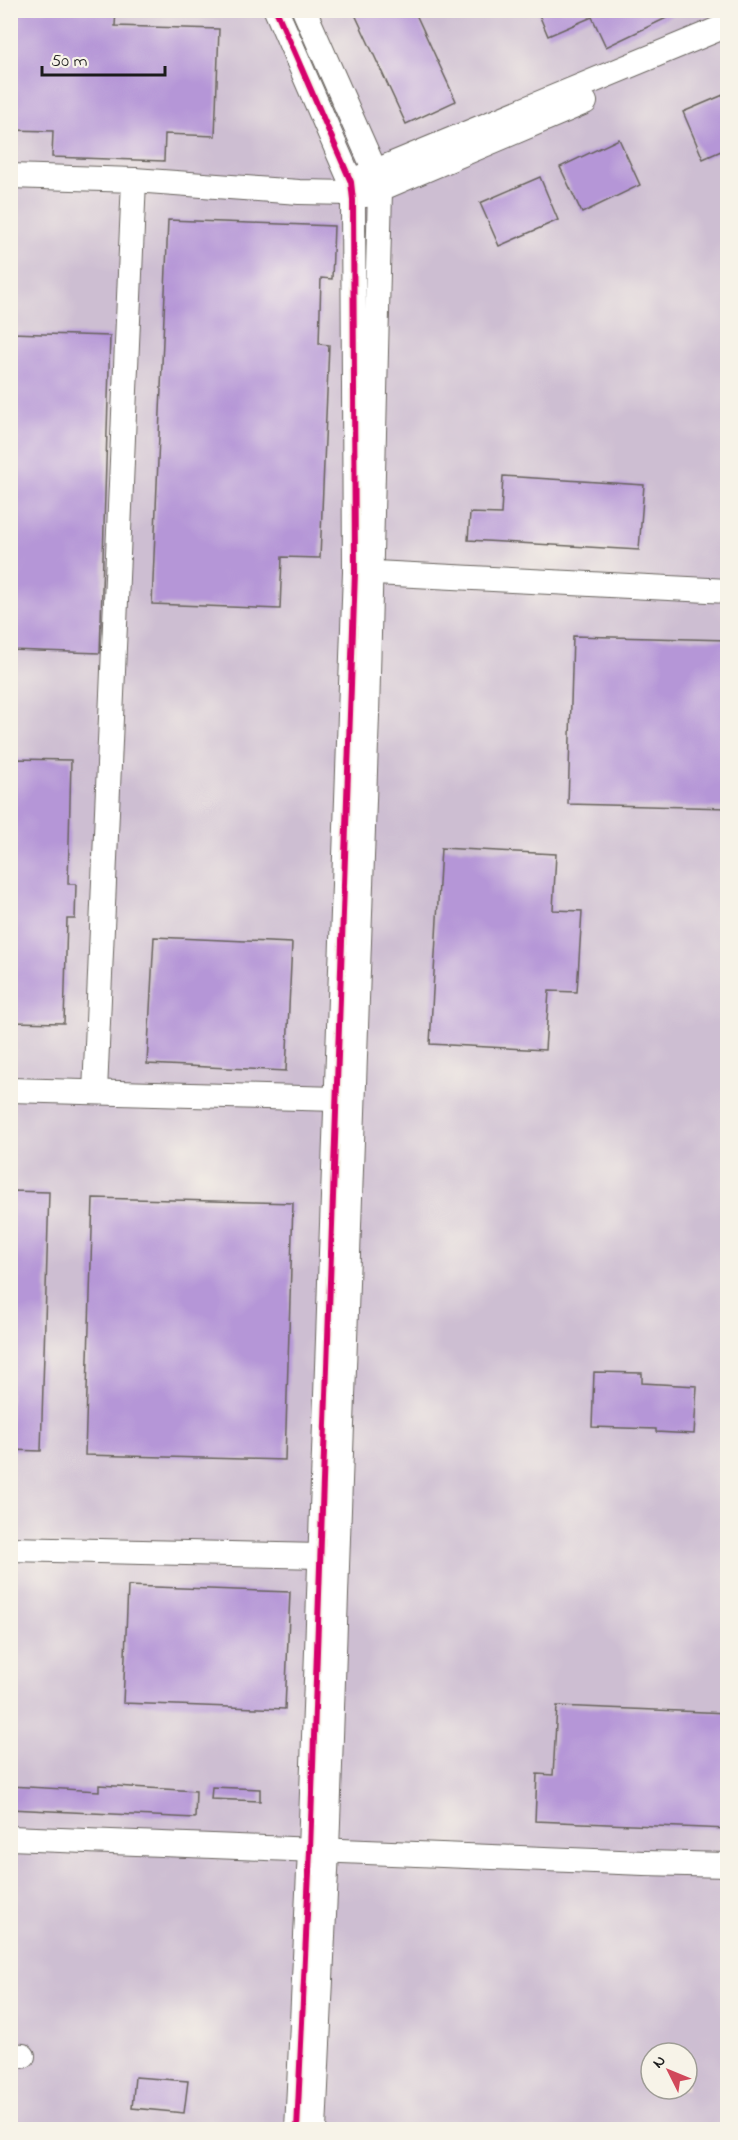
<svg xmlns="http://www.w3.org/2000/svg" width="738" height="2140" font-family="'Indie Flower',sans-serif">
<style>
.industrial{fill:#cdbed2;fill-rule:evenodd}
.building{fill:#b596d7}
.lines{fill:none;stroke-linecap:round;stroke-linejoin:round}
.minor-casing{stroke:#68635d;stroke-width:26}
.minor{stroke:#fff;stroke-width:24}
.cycleway-casing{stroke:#f7f3e8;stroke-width:10}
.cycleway{stroke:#d6006c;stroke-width:6}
</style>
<rect width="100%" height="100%" fill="#f7f3e8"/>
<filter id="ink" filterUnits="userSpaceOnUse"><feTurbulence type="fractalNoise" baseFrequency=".0167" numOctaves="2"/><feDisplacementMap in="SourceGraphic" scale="12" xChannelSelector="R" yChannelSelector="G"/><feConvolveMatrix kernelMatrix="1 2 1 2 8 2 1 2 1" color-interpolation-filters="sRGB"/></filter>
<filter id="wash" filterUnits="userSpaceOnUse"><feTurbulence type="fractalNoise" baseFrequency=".008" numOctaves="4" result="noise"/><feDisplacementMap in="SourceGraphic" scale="24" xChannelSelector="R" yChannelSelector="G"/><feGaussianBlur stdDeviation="1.35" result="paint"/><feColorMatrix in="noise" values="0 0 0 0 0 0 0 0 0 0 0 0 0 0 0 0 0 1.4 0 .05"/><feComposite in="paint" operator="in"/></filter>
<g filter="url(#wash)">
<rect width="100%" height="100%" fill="#f6e8d6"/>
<path class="industrial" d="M11,11H727V2129L11,2130ZM651,2053H687V2089H651Z"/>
<g id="blocks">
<g class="building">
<path d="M10,10H116L115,26L219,29L215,136L165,134L164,161L52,157L53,131L10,130Z"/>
<path d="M353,10H414L456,101L406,124Z"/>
<path d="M537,10H683L606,47L592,17L548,36Z"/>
<path d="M728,93V148L703,159L683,112Z"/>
<path d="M619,139L640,185L582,213L560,167Z"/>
<path d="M540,177L558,220L499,246L480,203Z"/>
<path d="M168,220L334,226L332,279L321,278L319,344L329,345L320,558L282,557L280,609L152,604Z"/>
<path d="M10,333L110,336L100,653L10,650Z"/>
<path d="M503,476L644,485L639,550L468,540L470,513L501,514Z"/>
<path d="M573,636L728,640V808L568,804Z"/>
<path d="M13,759L71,760L68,884H76L75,919H67L64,1023L10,1022V770H12Z"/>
<path d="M441,848L556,854L553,910L582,911L577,992L549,991L545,1050L430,1044Z"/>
<path d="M154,937L292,943L286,1071L147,1064Z"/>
<path d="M10,1191L49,1192L41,1451L10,1450Z"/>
<path d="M93,1198L293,1203L285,1460L85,1455Z"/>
<path d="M594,1372L642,1373V1383L697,1386L694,1434L656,1432V1429L592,1427Z"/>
<path d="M128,1586L290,1592L285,1709L123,1703Z"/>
<path d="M557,1706L728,1713V1829L535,1821L537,1774L553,1775Z"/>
<path d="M99,1785L196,1791L195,1818L10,1809V1786L99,1791Z"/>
<path d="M212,1787L260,1789V1801L211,1799Z"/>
<path d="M135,2077L188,2081L184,2113L132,2108Z"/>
</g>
</g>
</g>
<g filter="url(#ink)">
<use href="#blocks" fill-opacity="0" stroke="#68635d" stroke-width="1.5"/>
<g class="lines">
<g class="minor-casing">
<g id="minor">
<path d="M276,10L351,182L353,200L355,572L310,1850L297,2130"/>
<path d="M304,10L375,171L380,190L367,715L327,1850L314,2130"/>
<path d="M10,176L134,180L299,192L352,193"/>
<path d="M361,177L728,25"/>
<path d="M366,195L585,102"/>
<path d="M355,572L728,591"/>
<path d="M10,1090L337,1099"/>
<path d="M95,1092L134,180"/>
<path d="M10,1549L319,1556"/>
<path d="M10,1838L644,1863L728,1865"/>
<path d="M10,2055L23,2056"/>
</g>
</g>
<use href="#minor" class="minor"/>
<g class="cycleway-casing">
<path id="cycleway" d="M276,10L351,182L353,200L355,572L310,1850L297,2130"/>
</g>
<use href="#cycleway" class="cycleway"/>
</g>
</g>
<rect width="738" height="2140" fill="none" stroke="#f7f3e8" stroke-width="36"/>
<g transform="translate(669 2071) rotate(313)"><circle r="28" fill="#f7f3e8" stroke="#9f9d96" stroke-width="1.5"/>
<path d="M0-4.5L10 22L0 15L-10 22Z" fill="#d1495b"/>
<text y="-9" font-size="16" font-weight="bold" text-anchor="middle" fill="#1c1c1c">N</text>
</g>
<path d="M42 66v9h123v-9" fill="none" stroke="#1c1c1c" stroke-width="3"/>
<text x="51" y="66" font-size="18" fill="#1c1c1c" stroke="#f7f3e8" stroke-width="4.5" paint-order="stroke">50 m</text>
</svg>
